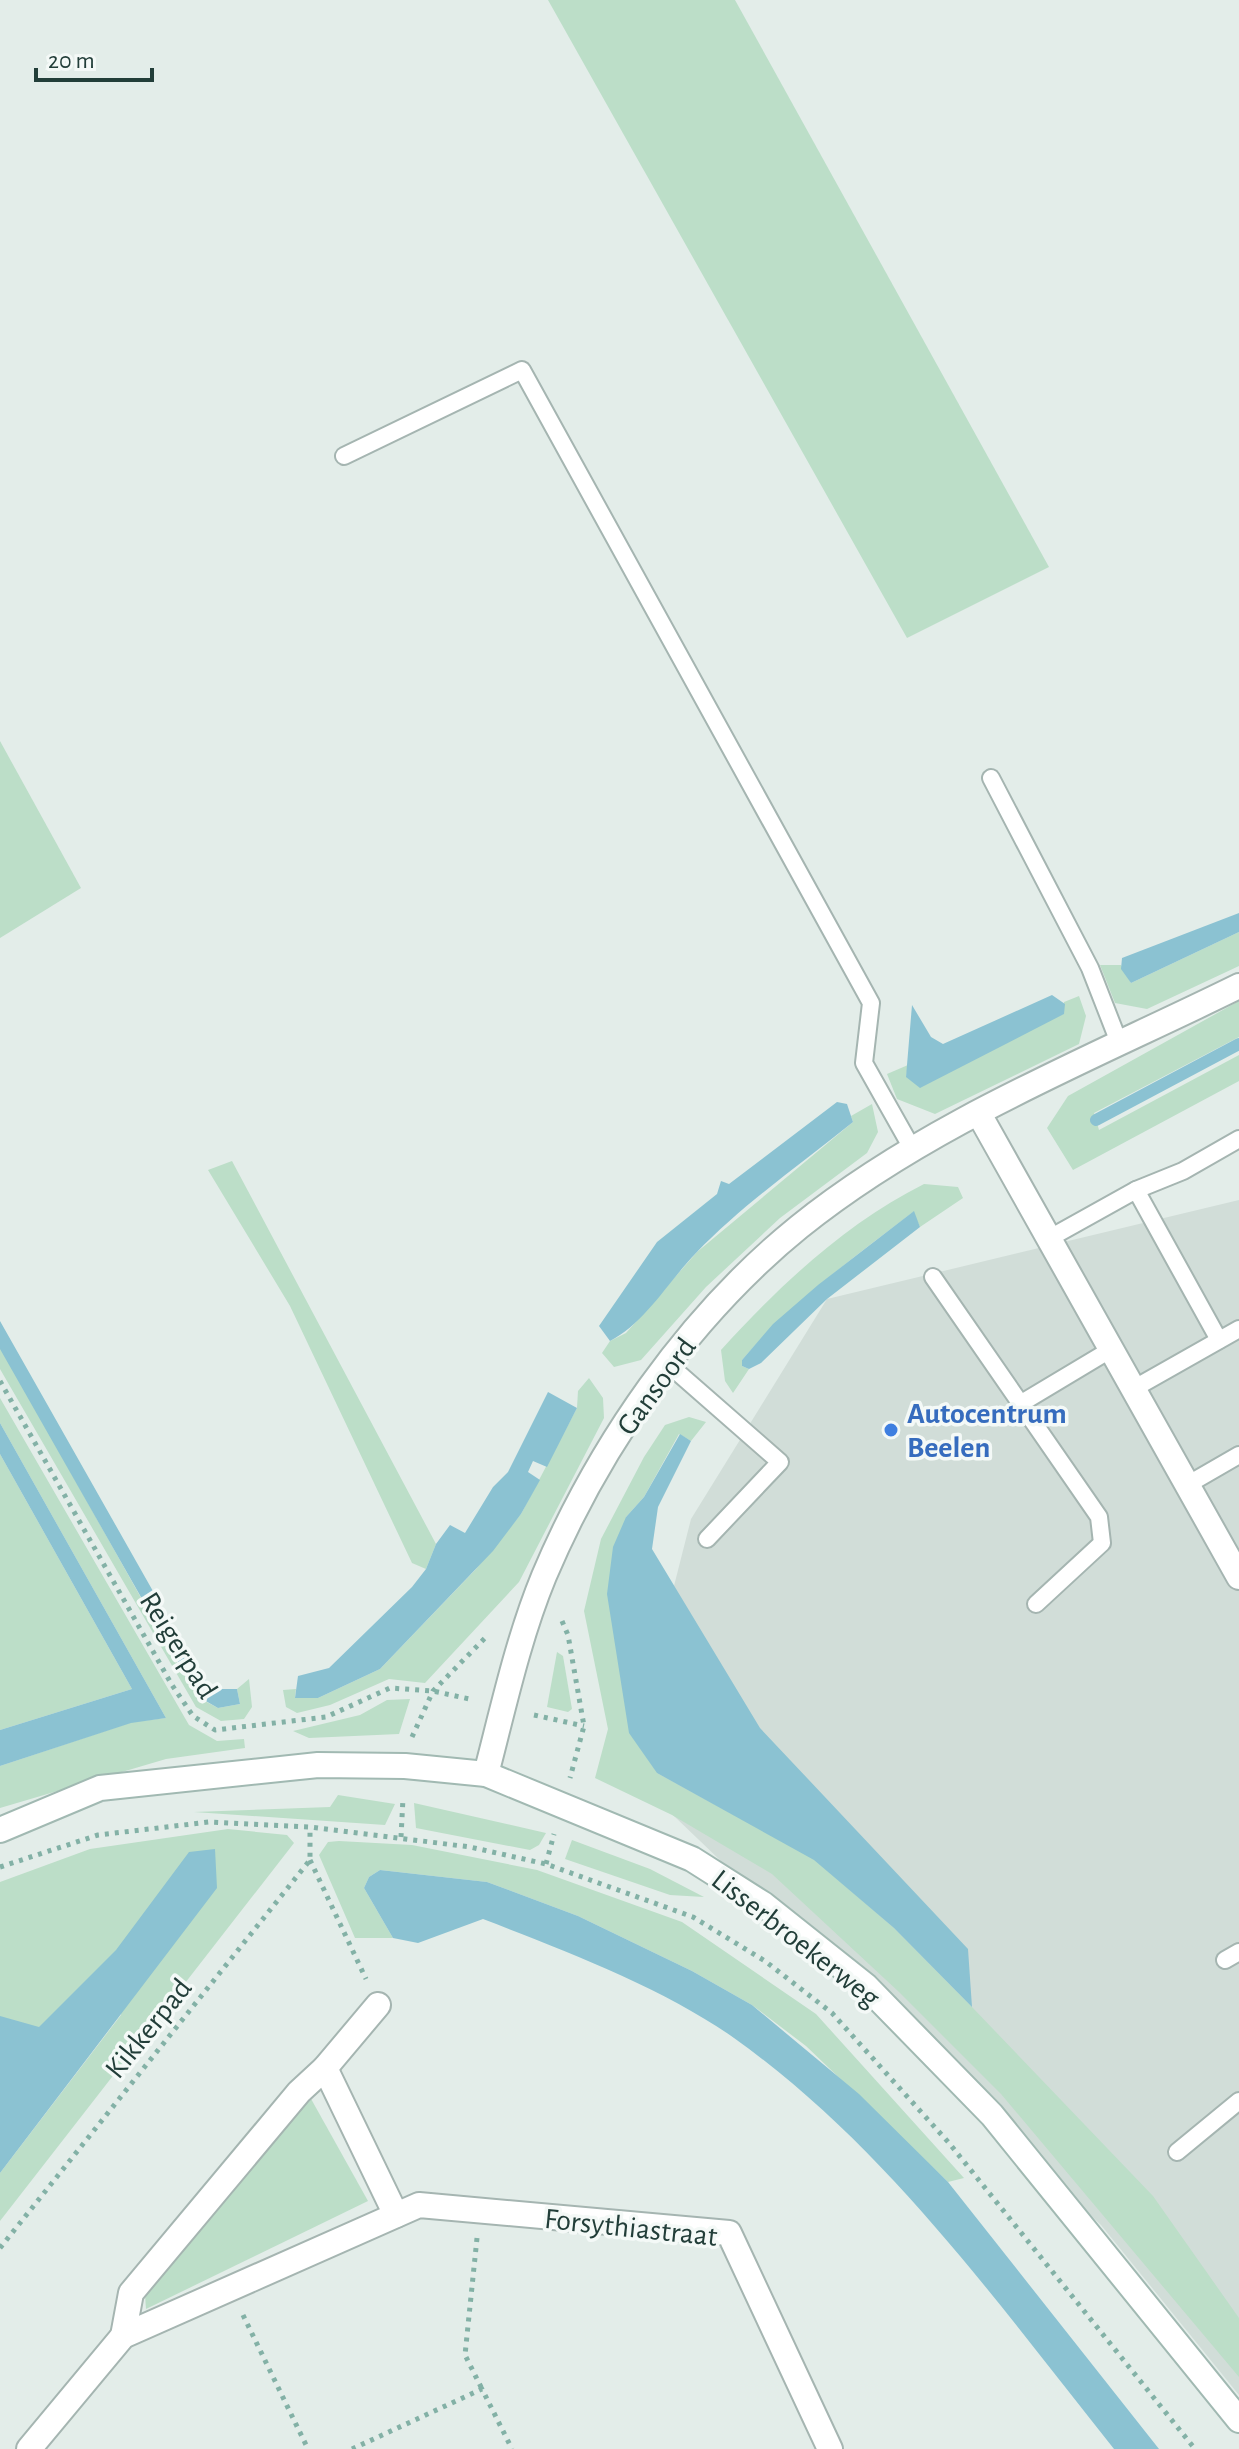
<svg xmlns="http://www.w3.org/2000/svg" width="1239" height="2449" font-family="'Alegreya Sans',sans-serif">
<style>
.built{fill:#d1ddd8}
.green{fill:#bcdec8}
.water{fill:#8bc2d2}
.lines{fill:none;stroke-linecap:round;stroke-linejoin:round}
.stream{stroke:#8bc2d2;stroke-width:12}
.service-casing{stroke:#a5b5b1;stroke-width:20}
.minor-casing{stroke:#a5b5b1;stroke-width:28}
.secondary-casing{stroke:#a1b9b2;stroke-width:28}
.path{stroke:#83b1a6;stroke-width:5;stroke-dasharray:4 6;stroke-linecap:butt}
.service{stroke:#fff;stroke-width:16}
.minor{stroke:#fff;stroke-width:24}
.secondary{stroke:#fff;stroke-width:24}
.shop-dot{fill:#3f7fe0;stroke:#f4f9f7;stroke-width:3}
.labels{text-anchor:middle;stroke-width:7;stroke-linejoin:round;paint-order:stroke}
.street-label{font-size:30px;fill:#223e39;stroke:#f4f9f7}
.shop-label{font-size:30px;font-weight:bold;fill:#366cbe;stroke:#f4f9f7;text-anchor:start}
</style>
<rect width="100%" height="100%" fill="#e3ede9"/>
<path class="built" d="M1239,1200V2395L1101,2225L627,1771L691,1519L827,1299Z"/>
<g class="green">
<path d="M548,0H735L1049,567L907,638Z"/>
<path d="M0,741L81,888L0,938Z"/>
<path d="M1239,932V966L1147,1009L1115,1003L1100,965H1121L1131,983Z"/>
<path d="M1079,996L1086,1016L1079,1044L935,1114L897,1099L887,1074L908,1065L906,1077L1063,1014L1064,1002Z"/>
<path d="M1239,1001V1037L1094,1113L1099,1130L1239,1055V1081L1073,1170L1047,1128L1068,1096Z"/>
<path d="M872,1104L878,1132L867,1153L780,1218L706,1287L641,1360L614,1367L602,1353L610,1341L626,1333L697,1252L853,1122L851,1116Z"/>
<path d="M232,1161L436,1544L426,1569L412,1563L290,1306L208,1170Z"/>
<path d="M924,1184L958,1187L963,1198L920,1227L913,1212C853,1258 792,1302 742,1360V1366L749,1369L733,1393L725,1381L721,1350C779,1286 846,1223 924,1184Z"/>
<path d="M0,1346L182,1671L203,1700L218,1708L240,1704L237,1689L249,1679L252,1707L244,1719L221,1721L196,1707L0,1369Z"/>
<path d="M589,1378L603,1398L604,1418L519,1582L425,1683L389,1679L330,1705L297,1713L286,1707L283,1690L296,1689L295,1697L318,1698L380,1669L476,1569L521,1514L577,1408L578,1391Z"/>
<path d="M0,1398L189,1725L217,1741L244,1739L245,1748L166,1759L0,1808V1766L132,1722L166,1718L0,1423Z"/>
<path d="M689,1417L706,1422L691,1441L679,1434L644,1497L626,1517L657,1773L814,1859L894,1928L972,2007L1153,2196L1239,2318V2377L1001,2094L899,1992L772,1874L672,1815L595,1778L608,1729L584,1611L601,1539L644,1457L665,1425Z"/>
<path d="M0,1454L132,1689L0,1730Z"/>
<path d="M557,1652L563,1656L572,1709L568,1712L547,1707Z"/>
<path d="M410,1699L399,1734L309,1738L293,1731L360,1715L387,1700Z"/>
<path d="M338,1795L395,1804L385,1825L194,1812L330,1807Z"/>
<path d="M414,1803L546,1833L539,1845L530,1850L416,1828Z"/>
<path d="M228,1829L287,1835L294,1843L0,2221V2173L121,2015L123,1962L34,2053L0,2017V1882L90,1849Z"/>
<path d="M572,1840L650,1869L704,1897L670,1895L565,1859Z"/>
<path d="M339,1841L412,1845L537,1870L682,1922L816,2014L964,2178L948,2182L806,2046L752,2005L692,1971L578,1916L487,1882L380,1870L369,1877L364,1888L393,1938H355L319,1855L328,1842Z"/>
<path d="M310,2097L368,2201L146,2309L145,2295Z"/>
</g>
<g class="water">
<path d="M1239,913V932L1131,983L1121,969L1122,958Z"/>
<path d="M1052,995L1065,1004L1064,1014L920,1088L906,1077L912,1005L931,1037L943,1044Z"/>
<path d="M837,1102L847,1104L853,1122C801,1164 743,1204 696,1253C668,1282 645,1323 610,1341L599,1326L657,1242L717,1194L721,1181L729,1184Z"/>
<path d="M914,1211L920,1227L827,1299L761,1363L749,1369L742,1366V1360L773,1324L818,1285Z"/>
<path d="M0,1321L192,1660L212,1689H237L240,1704L218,1708L204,1700L183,1671L0,1349Z"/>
<path d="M548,1392L577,1408L547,1467L533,1461L528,1472L540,1480L521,1514L493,1551L380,1669L318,1698H295L298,1676L329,1668L412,1587L426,1569L436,1544L450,1525L465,1533L493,1487L508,1472Z"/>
<path d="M0,1423L166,1718L131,1723L0,1766V1730L132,1689L0,1454Z"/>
<path d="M680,1434L691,1441L658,1507L652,1549L760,1728L968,1949L972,2007L894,1928L814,1860L657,1773L629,1733L607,1594L613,1547L626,1517L644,1497Z"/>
<path d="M215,1849L217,1888L0,2173V2016L39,2027L116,1950L189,1852Z"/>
<path d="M380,1870L487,1882L578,1916L692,1971L752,2005L859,2094L948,2182L1159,2449H1114C998,2304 887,2147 734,2038C666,1989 561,1949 483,1919L418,1943L393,1938L364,1888L369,1877Z"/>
</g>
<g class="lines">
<path class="stream" d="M1096,1120L1239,1044"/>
<g class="service-casing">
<g id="service">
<path d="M344,456L522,370L871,1003L864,1063L913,1150"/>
<path d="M991,778L1090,968L1120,1045"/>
<path d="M1136,1190L1183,1171L1239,1139"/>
<path d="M1048,1239L1136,1190L1219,1340"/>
<path d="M933,1277L1099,1517L1102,1543L1036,1604"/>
<path d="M668,1364L780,1462L707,1539"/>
<path d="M1133,1389L1239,1329"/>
<path d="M1020,1404L1110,1350"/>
<path d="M1187,1485L1239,1455"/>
<path d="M1225,1960L1239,1952"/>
<path d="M1177,2152L1239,2101"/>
</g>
</g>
<g class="minor-casing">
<g id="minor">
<path d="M979,1114L1239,1577"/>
<path d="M486,1774C503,1709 518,1639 544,1576C599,1446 688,1317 799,1227C928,1123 1091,1059 1239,986"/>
<path d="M325,2068L396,2215"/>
<path d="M123,2336L131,2293L299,2092L325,2068L378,2005"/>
<path d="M29,2449L123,2336L419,2205L729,2233L830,2449"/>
</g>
</g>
<g class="secondary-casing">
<path id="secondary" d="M0,1830L100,1788L318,1765L405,1766L486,1774L692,1859L763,1904L866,1986L992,2115L1239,2420"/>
</g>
<g class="path">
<path d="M0,1381L172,1685L193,1716L215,1730L326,1717L390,1688L433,1691L474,1700"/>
<path d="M562,1621L568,1635L584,1726L570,1778"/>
<path d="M534,1715L584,1726"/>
<path d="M412,1737L433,1691L488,1635"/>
<path d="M401,1837L403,1798"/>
<path d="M310,1860L366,1979"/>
<path d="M546,1864L554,1834"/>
<path d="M0,1867L98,1835L209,1822L310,1827L470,1847L546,1864L693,1917L765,1961L832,2013L949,2143L1195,2449"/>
<path d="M477,2238L465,2355L482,2389"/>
<path d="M0,2248L310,1860V1827"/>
<path d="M243,2315L308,2449"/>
<path d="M352,2449L482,2389L512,2449"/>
</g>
<use href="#service" class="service"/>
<use href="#minor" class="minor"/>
<use href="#secondary" class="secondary"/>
</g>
<circle class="shop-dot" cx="891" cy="1430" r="8"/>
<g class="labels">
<g class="street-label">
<text transform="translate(656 1386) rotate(-54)" y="10">Gansoord</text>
<text transform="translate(179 1645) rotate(58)" y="10">Reigerpad</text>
<text transform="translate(796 1938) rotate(38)" y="10">Lisserbroekerweg</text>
<text transform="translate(148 2028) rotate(-51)" y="10">Kikkerpad</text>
<text transform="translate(631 2227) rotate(6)" y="10">Forsythiastraat</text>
</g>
<g class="shop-label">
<text x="907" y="1423">Autocentrum<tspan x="907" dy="34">Beelen</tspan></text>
</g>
</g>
<path d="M36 68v12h116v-12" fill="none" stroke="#223e39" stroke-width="4"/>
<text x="48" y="68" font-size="24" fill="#223e39" stroke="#f4f9f7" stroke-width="6" paint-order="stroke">20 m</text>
</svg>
